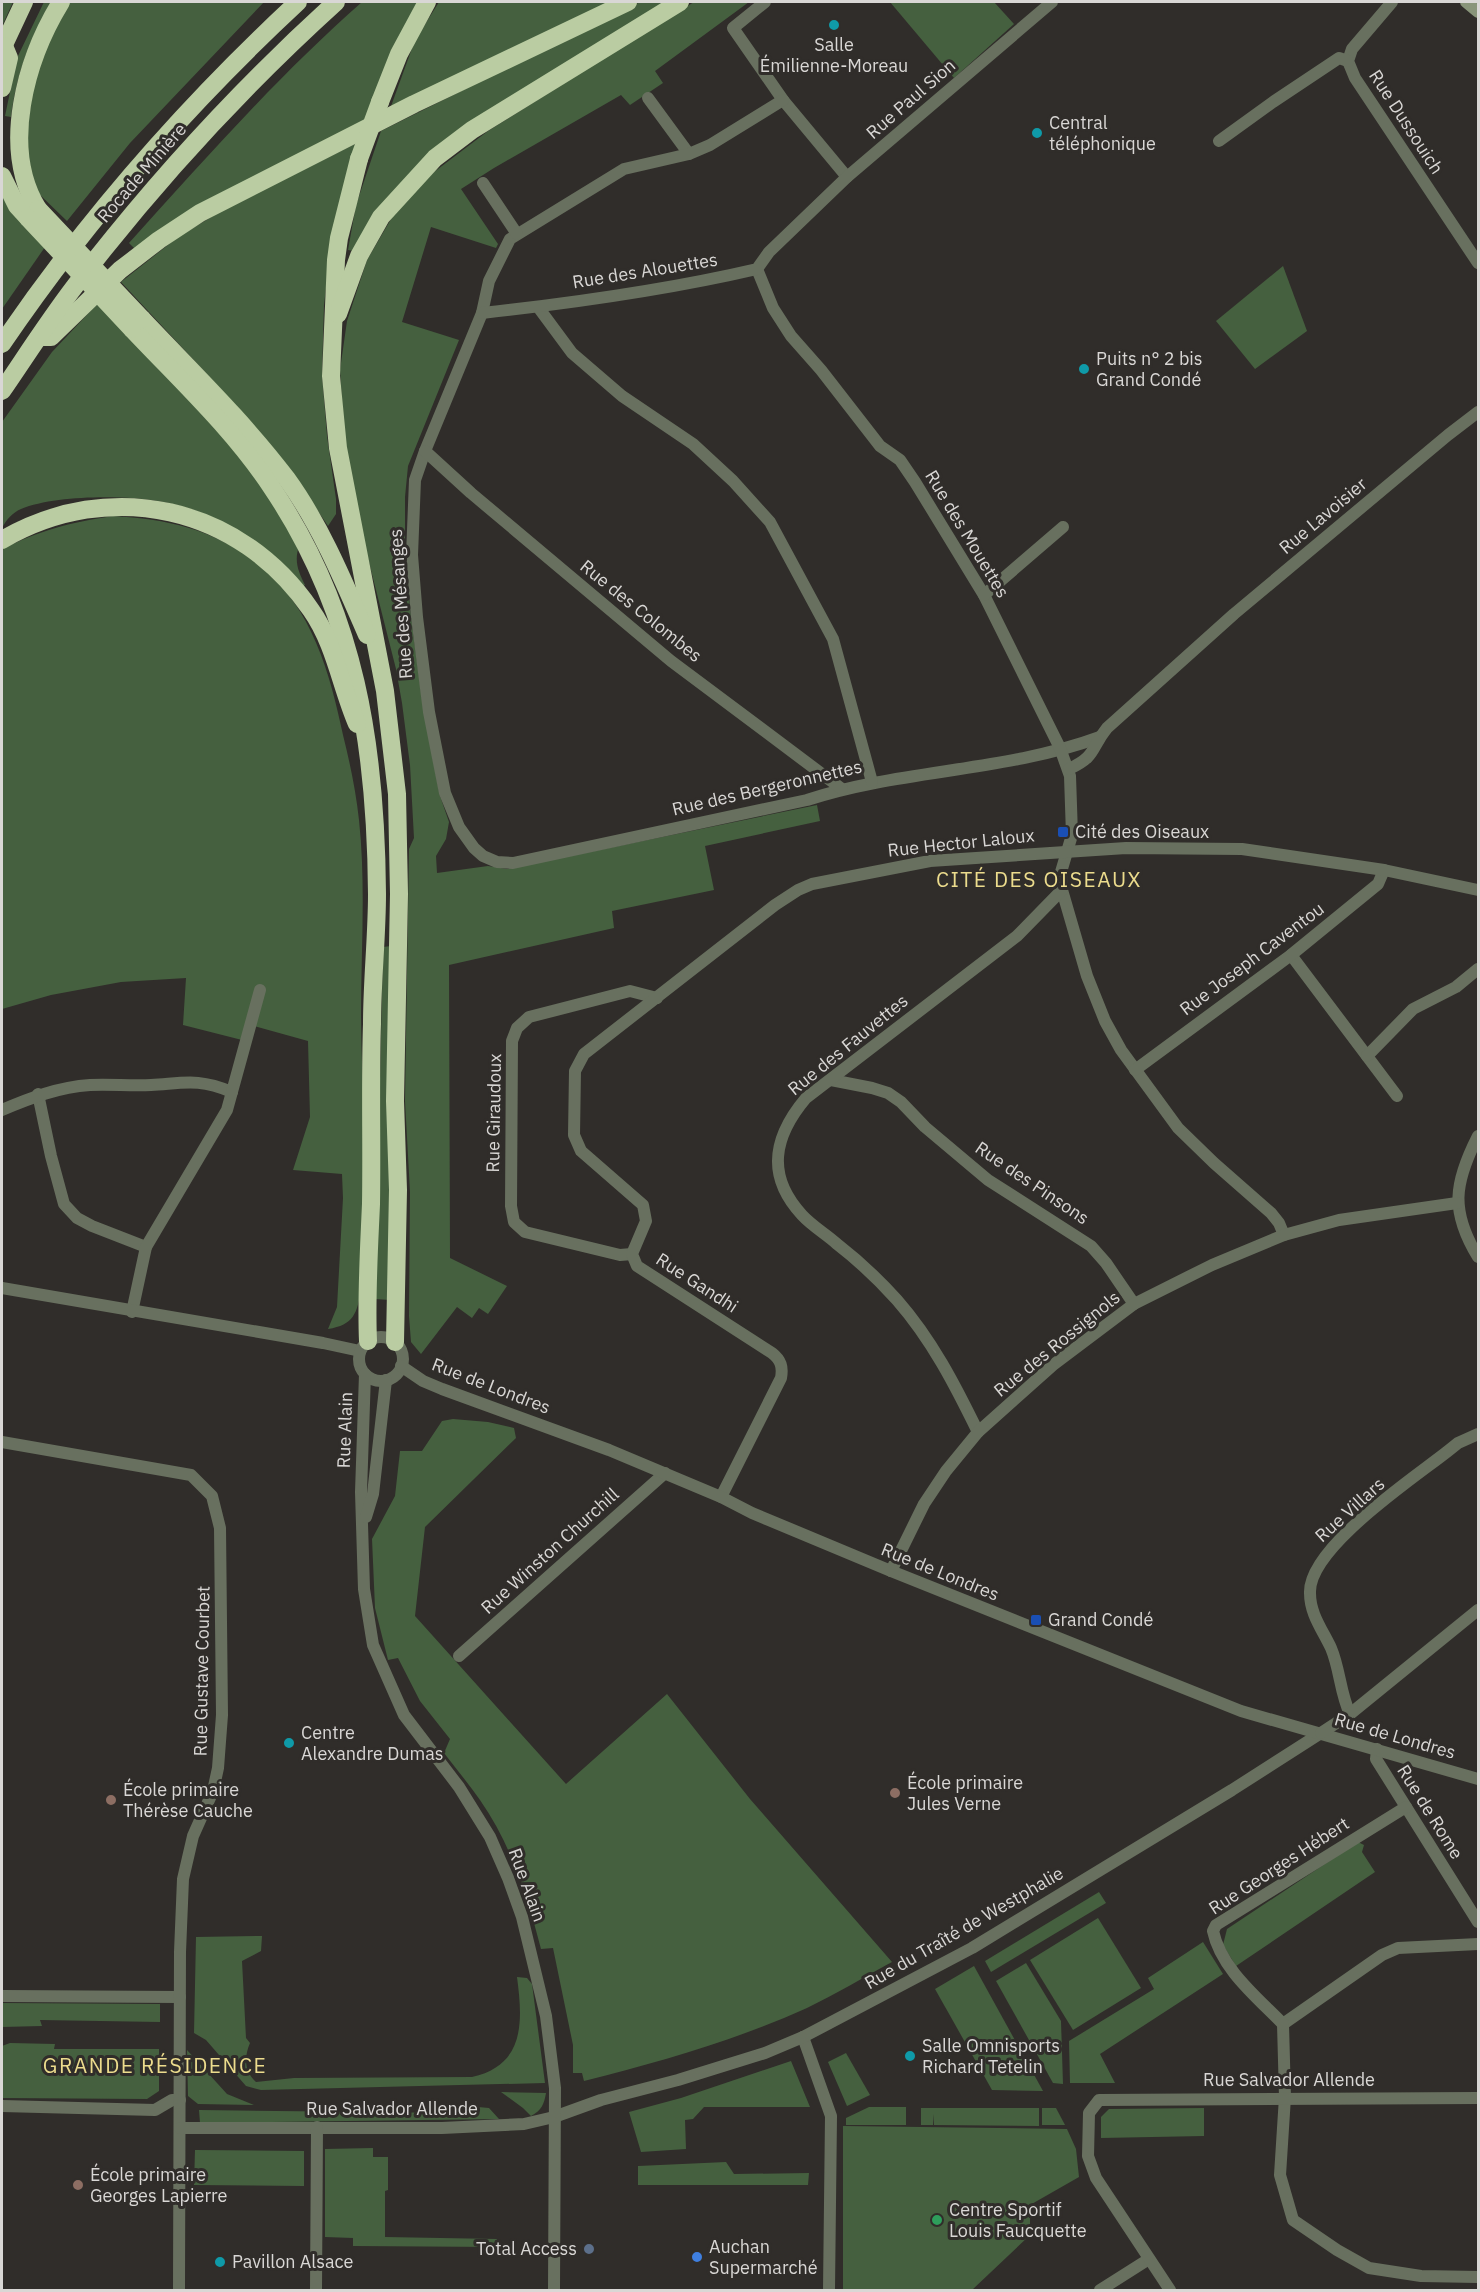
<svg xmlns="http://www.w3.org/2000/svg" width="1480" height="2292" font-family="'IBM Plex Sans',sans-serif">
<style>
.green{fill:#45603f}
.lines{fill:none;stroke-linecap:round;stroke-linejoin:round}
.pedestrian{stroke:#68705f;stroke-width:12}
.minor{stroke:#68705f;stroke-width:12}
.tertiary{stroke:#68705f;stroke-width:12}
.secondary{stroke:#89957a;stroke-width:12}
.motorway{stroke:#bacca2;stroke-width:18}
.motorway-bridge{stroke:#bacca2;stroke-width:18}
.culture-dot{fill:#0f9aa8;stroke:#302d2a;stroke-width:2}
.transit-dot{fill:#1a4fb4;stroke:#302d2a;stroke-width:2}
.education-dot{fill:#8d6e63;stroke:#302d2a;stroke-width:2}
.leisure-dot{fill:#2e9e5b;stroke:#302d2a;stroke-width:2}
.service-dot{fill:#5c6f8a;stroke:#302d2a;stroke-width:2}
.shop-dot{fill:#3f7fe0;stroke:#302d2a;stroke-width:2}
.labels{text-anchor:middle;stroke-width:6;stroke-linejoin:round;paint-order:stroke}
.poi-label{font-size:18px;fill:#d9d7d5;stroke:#302d2a;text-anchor:start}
.street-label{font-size:18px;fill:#d9d7d5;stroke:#302d2a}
.quarter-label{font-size:21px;letter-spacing:1.5px;fill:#ecdc8d;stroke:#302d2a}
</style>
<rect width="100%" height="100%" fill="#302d2a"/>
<g class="green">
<path d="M2,2H13L2,26Z"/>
<path d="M44,2H53C30,35 16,77 11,117L5,116L17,58Z"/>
<path d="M69,2H264L130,143L67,221L37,192L24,151L37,63Z"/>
<path d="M362,2H422L368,119L136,250L129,243C204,160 278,76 362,2Z"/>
<path d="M439,2H610L390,109L415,40Z"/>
<path d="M640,2H670L471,125L354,251L348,250L356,205L381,131Z"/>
<path d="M694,2H749L655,71L663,83L630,105L621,95L494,168L461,189L498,244L496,248L431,227L402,322L459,340L408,466L405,497V557L411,617L424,713L440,796L449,822L446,839L436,856L437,873L488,866L507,869L817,805L820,821L705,846L714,890L612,911L614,928L449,965L450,1258L507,1286L488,1314L479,1308L472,1318L457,1307L421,1354L411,1342L409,1316L410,1192L405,1101L409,849L414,838L410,765L402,703L396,669L355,507L344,435L340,370L347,321L367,260L394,214L434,172L488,131Z"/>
<path d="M890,2H994L1014,24L954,78Z"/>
<path d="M359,142L332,237L324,305L322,374L327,436L336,499V514L328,526L293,474L245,415L121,282L178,237L228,207Z"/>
<path d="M2,195L45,247L2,309Z"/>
<path d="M1283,266L1307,331L1255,369L1216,321Z"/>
<path d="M99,302L247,462L299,546C294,561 298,571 305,585L301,587C279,564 257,540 228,525C206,513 182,505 158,501C123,495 54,495 21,509C12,513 7,519 2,528V422L52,352Z"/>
<path d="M113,516C168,519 217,530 261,566C312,608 330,673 343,735C350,763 356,792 359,820C366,885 361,951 361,1016C361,1056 364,1095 364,1135C364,1186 362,1238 361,1290C357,1313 354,1325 328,1329L337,1307L343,1198L342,1174L293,1170L310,1117L308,1041L247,1024L242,1040L183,1025L186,978L121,982L51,995L2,1009V549C39,531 71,522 113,516Z"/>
<path d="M391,946L390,1300L375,1299L383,947Z"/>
<path d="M453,1419L488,1422L514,1428L516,1438L425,1527L415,1616L566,1784L667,1694L750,1799L892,1962C864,1977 836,1994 807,2008C736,2040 660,2062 584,2081L582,2073H573V2045L553,1948L541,1949C528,1898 511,1844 480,1800C469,1784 456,1769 444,1753L450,1739L420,1701L398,1658L388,1660L375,1608L372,1539L395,1496L400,1451H422L442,1421Z"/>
<path d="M1358,1842L1364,1845L1362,1852L1375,1872L1236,1966L1223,1945L1227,1929Z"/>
<path d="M1099,1892L1106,1903L991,1972L985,1961Z"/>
<path d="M1098,1918L1141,1988L1073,2030L1030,1960Z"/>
<path d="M262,1936L261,1951L242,1961L246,2038L250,2043C244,2057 244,2071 256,2082L294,2078L472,2077C525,2065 523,2022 517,1977L527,1978L532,1984L545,2083L261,2090L246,2086L206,2040L194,2033L196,1937Z"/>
<path d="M1203,1942L1223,1974L1100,2054L1115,2083H1070L1069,2041L1154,1989L1148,1978Z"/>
<path d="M1026,1963L1061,2021L1063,2084L1053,2083L996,1981Z"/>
<path d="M974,1966L1043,2091L992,2090L935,1989Z"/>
<path d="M2,2003L160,2004V2022L40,2020L42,2026L2,2027Z"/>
<path d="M10,2043L55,2044L54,2049H159V2091L147,2099L2,2098V2046Z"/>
<path d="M187,2050L227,2094L254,2105L198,2104L188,2096Z"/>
<path d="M846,2053L870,2095L847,2106L828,2062Z"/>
<path d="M791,2061L810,2107H704L693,2119L685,2120L686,2149L641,2152L629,2112L681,2098Z"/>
<path d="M501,2092L546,2093C544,2104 542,2110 531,2116L523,2108Z"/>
<path d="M478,2107L489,2108L499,2119L200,2123L199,2110L457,2113Z"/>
<path d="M869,2107H906V2125H846V2118Z"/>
<path d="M921,2108H1039V2126L934,2125V2114L933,2125H921Z"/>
<path d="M1042,2108H1056L1065,2125H1042Z"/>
<path d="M1204,2108V2136L1101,2138V2117L1109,2109Z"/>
<path d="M843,2126L1067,2129L1076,2149L1079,2177L1030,2205V2235L972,2290H843Z"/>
<path d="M373,2148V2157H388V2190L385,2191V2237L497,2239V2247L353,2246V2238L325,2237V2149Z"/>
<path d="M195,2150L304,2151V2186L194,2185Z"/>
<path d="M726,2162L734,2174L809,2173L808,2185H638V2166Z"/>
</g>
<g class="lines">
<g class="pedestrian">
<path d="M2,1996L180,1997"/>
<path d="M2,2106L155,2110L172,2100H180"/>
</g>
<g class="minor">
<path d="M765,2L733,28L783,100L847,177"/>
<path d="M1392,2L1352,49L1348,61L1355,78L1478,263"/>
<path d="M648,98L689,154"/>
<path d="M783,100L710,145L689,154L624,169L510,239L489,281L482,313L425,451L415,480L412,555L417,617L429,712L445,793L459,827L474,848L483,856L497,862L513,863L807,800C902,769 1005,772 1100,737"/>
<path d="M1219,141L1273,102L1339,58L1348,61"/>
<path d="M483,183L517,234"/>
<path d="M757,269L773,308L791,336L821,370L880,446L900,460L915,482L984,595L1060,748L1070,776L1072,835L1061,872L1062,890L1087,976L1105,1021L1121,1050L1178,1128L1214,1163L1271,1213L1279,1223L1284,1235"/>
<path d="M538,307L572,353L622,396L693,444L733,481L770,522L833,639L872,782"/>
<path d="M482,313C573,303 667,290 757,269L769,252L847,177L1052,2"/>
<path d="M425,451L471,493L671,661L842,789"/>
<path d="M984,595L1063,527"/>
<path d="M1069,769C1097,756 1090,749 1107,728L1234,614L1448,435L1478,412"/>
<path d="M1291,955L1397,1096"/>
<path d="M1367,1056L1413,1009L1456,987L1478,969"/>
<path d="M1135,1070L1291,955L1378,884L1384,870"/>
<path d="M831,1080L872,1088L888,1093L901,1102L925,1127L988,1180L1091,1246L1106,1263L1134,1304"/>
<path d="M38,1094L51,1156L64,1204L77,1218L92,1226L146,1247"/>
<path d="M2,1110C30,1098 59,1087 90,1085C110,1084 131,1086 151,1085C185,1083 198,1078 232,1092"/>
<path d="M1478,1136C1454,1183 1450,1211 1478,1257"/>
<path d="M632,1254L620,1255L525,1232L514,1222L511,1206L512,1041L517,1028L529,1017L630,991L657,998"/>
<path d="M132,1312L146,1247L227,1110L260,990"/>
<path d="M978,1432C955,1385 932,1340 897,1300C879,1280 859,1261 837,1244C826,1234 812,1226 802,1215C765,1175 774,1136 806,1098L1017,936L1062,890"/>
<path d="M2,1442L191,1475L212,1496L220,1528L222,1715L218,1768L213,1791L193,1836L183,1879L180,1952L179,2290"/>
<path d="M721,1497L781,1378C783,1367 781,1360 772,1353L637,1266L632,1254L646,1221L643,1205L581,1151L574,1135L575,1071L584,1054L775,905L798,890L812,884L930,861L1126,848L1242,849L1384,870L1478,890"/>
<path d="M891,1571L924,1504L946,1471L978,1432L1053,1365L1134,1304L1212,1265L1284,1235L1339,1220L1457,1203"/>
<path d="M459,1656L665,1473"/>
<path d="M1350,1714C1340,1693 1340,1669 1331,1648C1322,1629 1310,1614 1310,1593C1308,1548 1414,1478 1448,1451L1458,1443L1478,1434"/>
<path d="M1377,1749L1376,1759L1478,1922"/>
<path d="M1478,1944L1398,1948L1382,1955L1283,2024L1285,2097L1280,2175L1293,2220L1337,2250L1369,2268L1421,2276L1478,2277"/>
<path d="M1283,2024C1258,1998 1221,1969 1213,1931L1216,1925L1406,1807"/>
<path d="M803,2037L831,2116L829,2290"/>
<path d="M180,2128H442L524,2124L554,2117L601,2100L678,2080L765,2053L803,2037L972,1948L1232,1790L1321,1733"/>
<path d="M316,2290L317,2127"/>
<path d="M1100,2290L1149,2259"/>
<path d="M1170,2290L1096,2178L1088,2156L1089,2113L1099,2100L1478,2098"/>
</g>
<g class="tertiary">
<path d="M2,1288L323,1343L360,1351"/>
<circle cx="381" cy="1359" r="22"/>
<path d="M401,1366L423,1381L442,1389L609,1450L721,1497L752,1513L891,1571L1241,1711L1478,1779"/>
<path d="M365,1374L361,1492L364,1589L373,1645L404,1715L459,1787L490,1837L508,1878L522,1917L546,2016L555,2088L554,2290"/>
<path d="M366,1517L373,1494L386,1380"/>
<path d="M1321,1733L1350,1714L1478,1610"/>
</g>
<path class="secondary" d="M1466,2L1478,12"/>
<g class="motorway">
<path d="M2,49L24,2"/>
<path d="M2,88L9,58L4,46"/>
<path d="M380,102L399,54L427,2"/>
<path d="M359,159L339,238L336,260L331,376L338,448L385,691L397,794L399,894L395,1101L398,1190L395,1342"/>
<path d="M2,176L17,206L28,218"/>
<path d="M38,209C0,148 26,59 61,2"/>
<path d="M338,314L359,256L381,217L435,158L472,130L680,2"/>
<path d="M142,319C191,371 244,422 287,479C321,526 344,582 367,635"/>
<path d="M132,329C180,380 233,429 272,488C356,613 376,746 377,894C377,937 372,981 372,1024C370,1084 372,1144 371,1204C369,1250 366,1296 368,1341"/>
<path d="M39,337H51L120,270L159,240L200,213L414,104L628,2"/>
<path d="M2,344C87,219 187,105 298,2"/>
<path d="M2,391C26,356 49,320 75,286C153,184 241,88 336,2"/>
<path d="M2,540C110,477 240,506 311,610C335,644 341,687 357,724"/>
</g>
<g class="motorway-bridge">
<path d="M359,159L380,102"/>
<path d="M38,209L142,319"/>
<path d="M28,218L132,329"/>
</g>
</g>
<g class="culture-dot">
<circle cx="834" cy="25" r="6"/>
<circle cx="1037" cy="133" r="6"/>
<circle cx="1084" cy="369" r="6"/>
<circle cx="289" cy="1743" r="6"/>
<circle cx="910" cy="2056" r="6"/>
<circle cx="220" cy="2262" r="6"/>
</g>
<g class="transit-dot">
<rect x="1057" y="826" width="12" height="12" rx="3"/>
<rect x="1030" y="1614" width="12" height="12" rx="3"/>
</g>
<g class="education-dot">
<circle cx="895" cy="1793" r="6"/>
<circle cx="111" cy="1800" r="6"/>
<circle cx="78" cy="2185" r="6"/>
</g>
<circle class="leisure-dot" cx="937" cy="2220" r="6"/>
<circle class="service-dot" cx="589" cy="2249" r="6"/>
<circle class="shop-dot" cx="697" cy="2257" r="6"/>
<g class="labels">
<g class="poi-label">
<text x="834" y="51" text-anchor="middle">Salle<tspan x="834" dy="21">Émilienne-Moreau</tspan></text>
<text x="1049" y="129">Central<tspan x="1049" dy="21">téléphonique</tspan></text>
<text x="1096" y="365">Puits n° 2 bis<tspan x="1096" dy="21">Grand Condé</tspan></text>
<text x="1075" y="838">Cité des Oiseaux</text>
<text x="1048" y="1626">Grand Condé</text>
<text x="301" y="1739">Centre<tspan x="301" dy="21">Alexandre Dumas</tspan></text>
<text x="907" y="1789">École primaire<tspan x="907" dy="21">Jules Verne</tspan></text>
<text x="123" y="1796">École primaire<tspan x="123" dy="21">Thérèse Cauche</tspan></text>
<text x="922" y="2052">Salle Omnisports<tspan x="922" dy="21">Richard Tetelin</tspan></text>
<text x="90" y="2181">École primaire<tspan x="90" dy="21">Georges Lapierre</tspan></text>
<text x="949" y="2216">Centre Sportif<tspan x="949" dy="21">Louis Faucquette</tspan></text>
<text x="709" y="2253">Auchan<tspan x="709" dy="21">Supermarché</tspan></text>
<text x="577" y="2255" text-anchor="end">Total Access</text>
<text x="232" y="2268">Pavillon Alsace</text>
</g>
<g class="street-label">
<text transform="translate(911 99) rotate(-41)" y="6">Rue Paul Sion</text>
<text transform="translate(1406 122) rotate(57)" y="6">Rue Dussouich</text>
<text transform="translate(142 173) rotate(-49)" y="6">Rocade Minière</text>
<text transform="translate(645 271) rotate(-9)" y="6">Rue des Alouettes</text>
<text transform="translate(1323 516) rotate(-40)" y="6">Rue Lavoisier</text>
<text transform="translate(967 534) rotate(59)" y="6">Rue des Mouettes</text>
<text transform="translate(401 604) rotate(-94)" y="6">Rue des Mésanges</text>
<text transform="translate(641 611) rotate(39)" y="6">Rue des Colombes</text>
<text transform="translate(767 788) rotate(-13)" y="6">Rue des Bergeronnettes</text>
<text transform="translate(961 843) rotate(-6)" y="6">Rue Hector Laloux</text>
<text transform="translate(1252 959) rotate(-37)" y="6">Rue Joseph Caventou</text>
<text transform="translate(848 1045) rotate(-39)" y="6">Rue des Fauvettes</text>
<text transform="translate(494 1113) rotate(-89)" y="6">Rue Giraudoux</text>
<text transform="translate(1032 1183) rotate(34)" y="6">Rue des Pinsons</text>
<text transform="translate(697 1283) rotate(33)" y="6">Rue Gandhi</text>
<text transform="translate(1057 1344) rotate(-39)" y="6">Rue des Rossignols</text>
<text transform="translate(491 1386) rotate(21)" y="6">Rue de Londres</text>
<text transform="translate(345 1430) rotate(-88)" y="6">Rue Alain</text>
<text transform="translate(1350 1510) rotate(-42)" y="6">Rue Villars</text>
<text transform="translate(550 1551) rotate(-42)" y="6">Rue Winston Churchill</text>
<text transform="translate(940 1572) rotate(22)" y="6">Rue de Londres</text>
<text transform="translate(202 1671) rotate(-89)" y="6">Rue Gustave Courbet</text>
<text transform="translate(1395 1736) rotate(16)" y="6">Rue de Londres</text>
<text transform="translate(1430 1812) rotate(58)" y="6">Rue de Rome</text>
<text transform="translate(1279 1866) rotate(-33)" y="6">Rue Georges Hébert</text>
<text transform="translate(527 1885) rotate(70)" y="6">Rue Alain</text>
<text transform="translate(964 1928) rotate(-30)" y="6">Rue du Traîté de Westphalie</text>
<text x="1289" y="2086">Rue Salvador Allende</text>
<text x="392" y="2115">Rue Salvador Allende</text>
</g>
<g class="quarter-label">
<text x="1039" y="887">CITÉ DES OISEAUX</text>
<text x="155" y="2073">GRANDE RÉSIDENCE</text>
</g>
</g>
<rect width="1480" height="2292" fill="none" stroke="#d9d7d5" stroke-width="6"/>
</svg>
